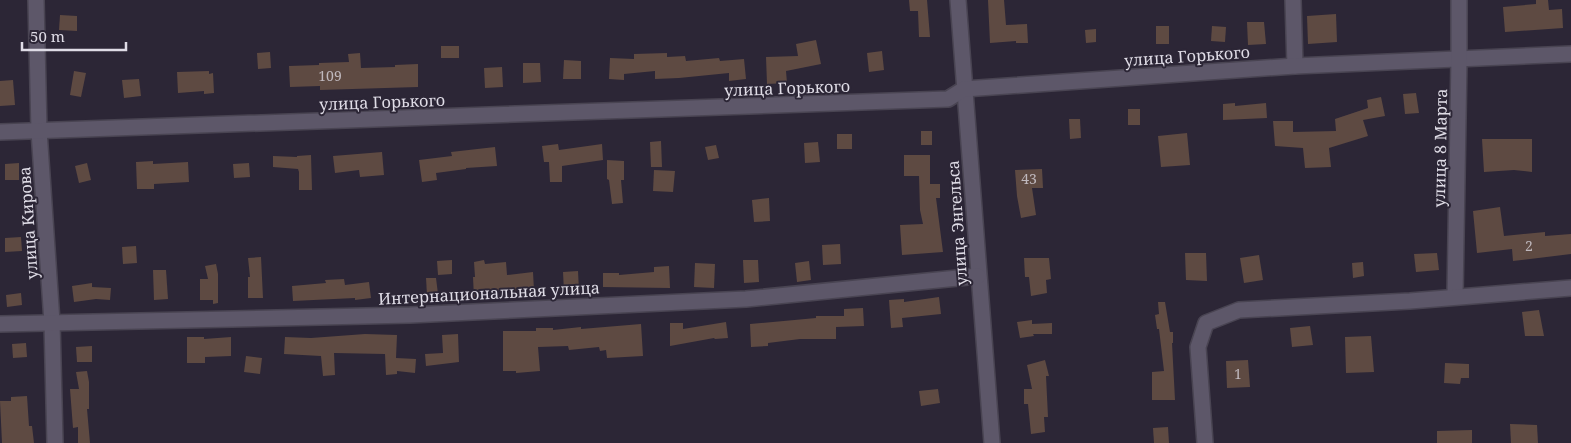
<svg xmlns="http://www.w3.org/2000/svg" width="1571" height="443" font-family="'Noto Serif',serif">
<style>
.building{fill:#5e4a42}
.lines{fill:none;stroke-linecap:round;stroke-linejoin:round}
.minor-casing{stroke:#494452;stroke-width:18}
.minor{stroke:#5d5769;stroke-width:15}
.labels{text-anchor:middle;stroke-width:4;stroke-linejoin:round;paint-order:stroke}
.number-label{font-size:14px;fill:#bfb8bd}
.street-label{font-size:16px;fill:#dfdce6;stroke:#2c2636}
</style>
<rect width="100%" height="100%" fill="#2c2636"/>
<g class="building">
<path d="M909,0H927L930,37H919L918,11H910Z"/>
<path d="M988,0H1004L1006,25L1027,24L1028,43H1016V41L990,43Z"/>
<path d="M1536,0H1548L1549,10L1562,9L1563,28L1505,32L1503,7L1536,4Z"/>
<path d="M1336,14L1337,42L1308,44L1307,16Z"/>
<path d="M60,15L77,16V31L59,30Z"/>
<path d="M1247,22H1264L1266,44L1248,45Z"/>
<rect x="1156" y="26" width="13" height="18"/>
<path d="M1212,26L1226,27L1225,42L1211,41Z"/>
<path d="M1096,29V42L1086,43L1085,30Z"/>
<path d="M816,40L821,64L786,71L787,83L767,84L766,57L798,56L796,44Z"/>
<rect x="441" y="46" width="18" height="12"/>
<path d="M882,51L884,70L869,72L867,53Z"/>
<path d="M270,52L271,68L258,69L257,53Z"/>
<path d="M360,53L361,68L395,67V65L418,64V87L320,90V86L290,87L289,66L319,65V63L349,62L348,54Z"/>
<path d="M667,53V57L685,56L686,61L719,58L720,61L744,59L746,79L729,81V73L679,78L655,79V71L624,74V80L609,79L610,58L634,59V54Z"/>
<path d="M564,60L581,61V79H563Z"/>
<path d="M523,63H540L541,82L523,83Z"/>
<path d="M502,67L503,87L485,88L484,68Z"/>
<path d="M74,71L86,73L81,97L70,95Z"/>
<path d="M209,71V74L213,73L214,93L204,94V91L178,93L177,72Z"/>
<path d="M139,79L141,96L124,98L122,80Z"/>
<path d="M13,80L15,105L0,106V81Z"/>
<path d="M1416,93L1419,113L1405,114L1403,94Z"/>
<path d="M1381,97L1385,116L1363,120L1368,136L1329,148L1331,167L1305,168L1303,148L1275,146L1273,121H1293V132L1336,131L1335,119L1368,108L1367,100Z"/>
<path d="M1235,103V106L1266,103L1267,118L1223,120V104Z"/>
<rect x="1128" y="109" width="12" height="16"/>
<path d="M1069,119H1080L1081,138L1070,139Z"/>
<rect x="921" y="131" width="11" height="14"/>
<path d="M1187,133L1190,165L1161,167L1158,136Z"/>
<rect x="837" y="134" width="15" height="15"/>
<path d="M1482,139H1532V172L1514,170L1484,172Z"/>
<path d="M661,141L662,167H651L650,142Z"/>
<path d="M818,142L820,162L805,163L804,143Z"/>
<path d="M558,144L559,150L602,144L603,160L562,166V182H550L549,162H544L542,146Z"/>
<path d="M716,145L719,158L708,160L705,147Z"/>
<path d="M495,147L497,166L466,168V169L436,173L437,180L422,182L419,160L452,156L451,152Z"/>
<path d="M382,152L384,175L360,177L359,170L335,173L333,156Z"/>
<path d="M311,155L312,190H299V172L298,169L273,167V156L297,157V156Z"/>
<path d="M904,155H930V184H940V198H936L943,252L902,255L900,225L923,224L920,210L919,176H904Z"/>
<path d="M607,160L624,161V180H621L623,203L612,204L609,180L607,179Z"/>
<path d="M153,161V164L188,162L189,182L154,184V189H137L136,162Z"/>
<path d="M19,163V180H5V164Z"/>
<path d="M87,163L91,180L79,183L75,166Z"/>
<path d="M249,163L250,177L234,178L233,164Z"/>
<path d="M1042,169L1043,188H1032L1036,215L1021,218L1017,196L1015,170Z"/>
<path d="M654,170L675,171L673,192L653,191Z"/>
<path d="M769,198L770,221L754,222L752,200Z"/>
<path d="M1500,207L1504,236L1545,232V236L1571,234V254L1513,261L1512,249L1477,253L1473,211Z"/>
<path d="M21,237L22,251L5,252V238Z"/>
<path d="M840,244L841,264L823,265L822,245Z"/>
<path d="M136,246L137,263L123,264L122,247Z"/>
<path d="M1185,253H1206L1207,281L1186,280Z"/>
<path d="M1437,253L1439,270L1416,272L1414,254Z"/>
<path d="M1259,255L1263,280L1244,283L1240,258Z"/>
<path d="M261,257L263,298H248V277H250L248,258Z"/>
<path d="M1024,258H1049L1051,279L1046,280L1047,293L1031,296L1029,277H1025Z"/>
<path d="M452,260V274L438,275L437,261Z"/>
<path d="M484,260L485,264L506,262L507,275L533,272L534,290L486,292L487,297L474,298L473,277H475L474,262Z"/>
<path d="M743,260H758L759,282L744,283Z"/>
<path d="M809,261L811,280L797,282L795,263Z"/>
<path d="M1363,262L1364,276L1353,278L1352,263Z"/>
<path d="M695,263L715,264L714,288L694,287Z"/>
<path d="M216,264L218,274V303L213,304V300H200V279H208L205,266Z"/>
<path d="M669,266L670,288L603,287V273H619V275L654,272V267Z"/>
<path d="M153,270H166L168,299L154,300Z"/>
<path d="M578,271L579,291L564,292L563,272Z"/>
<path d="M426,278H436L438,294L427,295Z"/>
<path d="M344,279L345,285L369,282L371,298L355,300V298L293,301L292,286L326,283L325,280Z"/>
<path d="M92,283V287L111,288L110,300L96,299L74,302L72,286Z"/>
<path d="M21,293L22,305L7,307L6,295Z"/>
<path d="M939,297L941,314L902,318L903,327L891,328L889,300L904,299V302Z"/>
<path d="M1158,302H1165L1170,332H1173V343H1172L1175,400H1152V372L1164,371L1159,329H1157L1155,315L1159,314Z"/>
<path d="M863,308L864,326L836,327V339H800L768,343V346L751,347L750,324L816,318V316H844V309Z"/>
<path d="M1539,310L1544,336H1525L1522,312Z"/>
<path d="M1032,320V324L1052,323V334H1033L1034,336L1020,338L1017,322Z"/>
<path d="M726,322L728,338L715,339L714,338L670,346V323H683V329Z"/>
<path d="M641,324L643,356L607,358L606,350L600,351L599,347L569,350L568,346L538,347L540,371L516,373V371H503V331H536V328H553V330L581,327V329Z"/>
<path d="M1310,326L1313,345L1292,347L1290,328Z"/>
<path d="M365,334L397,335L396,358L416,359L415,373L397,371V374L386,375L385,354L334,353L335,375L323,376L321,356L284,354L285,337L311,338Z"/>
<path d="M458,334L459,362L426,366L425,354L443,353L442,335Z"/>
<path d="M1371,336L1374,372L1346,373L1345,337Z"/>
<path d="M187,337H204V339L231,337V356L205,357V363H187Z"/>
<path d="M26,343L27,357L13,358L12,344Z"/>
<path d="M92,346V362H77L76,347Z"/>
<path d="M246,356L262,358L260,374L244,372Z"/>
<path d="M1045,360L1049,376H1046L1048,417H1044L1045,432L1031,434L1028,404H1024V389H1032L1027,365Z"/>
<path d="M1248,360L1250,387L1227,388L1226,361Z"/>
<path d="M1445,363L1469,364V378H1461L1460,384L1444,383Z"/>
<path d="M87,371L89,382V409H87L90,443H78V427L73,428L70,389H79L76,372Z"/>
<path d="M938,389L940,403L921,406L919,391Z"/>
<path d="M27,396L29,426H32L34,443H2L0,401H11V397Z"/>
<path d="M1510,424L1537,425L1538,443H1511Z"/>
<path d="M1168,427L1169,443H1154L1153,428Z"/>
<path d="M1472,430V443H1437V431Z"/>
</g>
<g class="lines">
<g class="minor-casing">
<g id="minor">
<path d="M36,0L39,131L52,322L55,443"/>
<path d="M958,0L992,443"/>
<path d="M1293,0L1295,66"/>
<path d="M0,132L948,99L964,89L1295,66L1571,54"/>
<path d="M1455,296L1459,59V0"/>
<path d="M0,324L410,315L746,299L978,276"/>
<path d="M1205,443L1198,347L1206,323L1239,310L1410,301L1571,288"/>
</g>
</g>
<use href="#minor" class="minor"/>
</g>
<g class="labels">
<g class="number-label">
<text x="330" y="81">109</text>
<text x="1029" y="184">43</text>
<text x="1529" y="251">2</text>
<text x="1238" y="379">1</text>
</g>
<g class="street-label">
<text transform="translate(1187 56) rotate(-4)" y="6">улица Горького</text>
<text transform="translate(787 88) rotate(-2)" y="6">улица Горького</text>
<text transform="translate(382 102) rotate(-2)" y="6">улица Горького</text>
<text transform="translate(1440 148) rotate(-89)" y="6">улица 8 Марта</text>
<text transform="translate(28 223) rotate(-94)" y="6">улица Кирова</text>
<text transform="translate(957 223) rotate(-94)" y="6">улица Энгельса</text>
<text transform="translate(489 293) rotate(-3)" y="6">Интернациональная улица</text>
</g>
</g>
<path d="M22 42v8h104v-8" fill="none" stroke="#dfdce6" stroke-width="2.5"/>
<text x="30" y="42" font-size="15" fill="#dfdce6" stroke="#2c2636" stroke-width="4" paint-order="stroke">50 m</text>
</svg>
